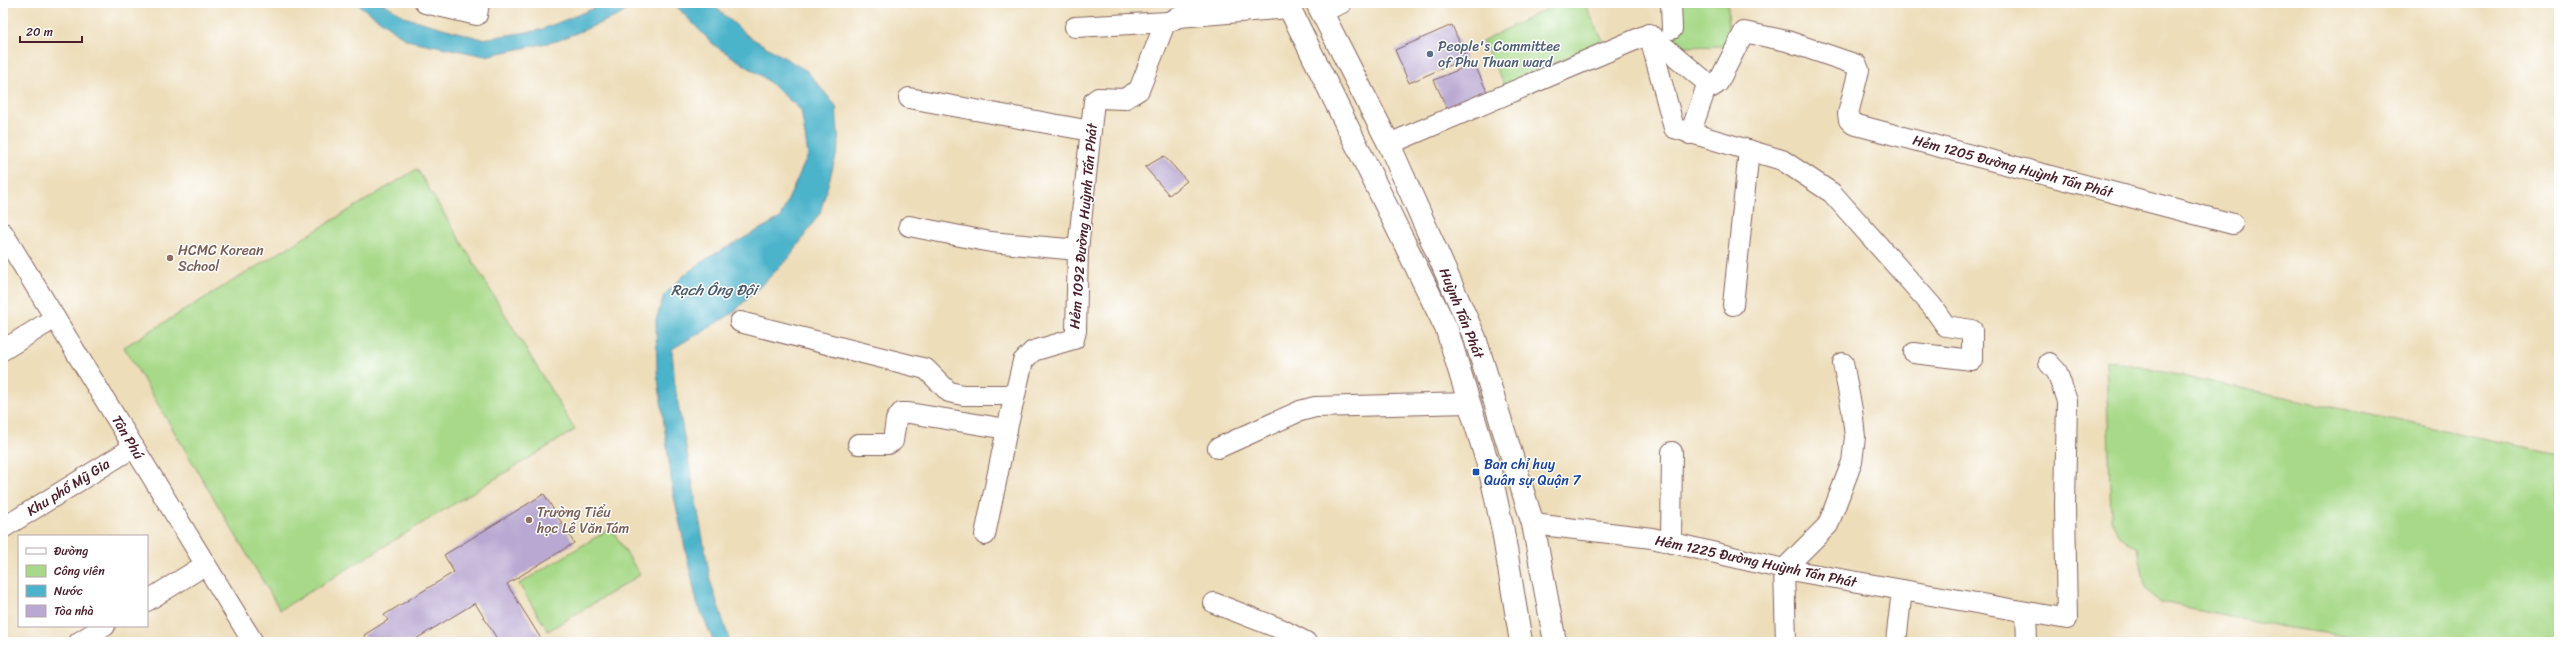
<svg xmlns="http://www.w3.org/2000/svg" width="2562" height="645" font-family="Sriracha,sans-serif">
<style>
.green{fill:#a7d988;stroke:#787c5a}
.water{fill:#4cb3ca;stroke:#4b697a}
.building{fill:#b9a8d1}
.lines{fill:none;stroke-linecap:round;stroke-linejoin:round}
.minor-casing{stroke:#83625d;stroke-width:22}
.major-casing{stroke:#83625d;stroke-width:24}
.minor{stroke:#fff;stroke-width:20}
.major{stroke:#fff;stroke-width:22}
.service-dot{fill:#5c6f8a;stroke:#fff;stroke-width:1.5}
.education-dot{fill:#8d6e63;stroke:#fff;stroke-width:1.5}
.transit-dot{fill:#1a4fb4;stroke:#fff;stroke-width:1.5}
.labels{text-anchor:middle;stroke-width:3;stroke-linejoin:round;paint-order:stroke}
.service-label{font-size:14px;fill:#4e5e75;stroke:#fff;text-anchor:start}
.street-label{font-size:14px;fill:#4a1f2b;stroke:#fff}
.education-label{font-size:14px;fill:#785e54;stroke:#fff;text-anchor:start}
.transit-label{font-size:14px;fill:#164399;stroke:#fff;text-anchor:start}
.water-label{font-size:15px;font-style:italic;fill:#4b5a6b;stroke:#fff}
</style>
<rect width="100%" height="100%" fill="#fff"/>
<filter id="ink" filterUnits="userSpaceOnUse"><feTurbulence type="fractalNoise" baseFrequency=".025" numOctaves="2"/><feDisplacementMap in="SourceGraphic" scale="8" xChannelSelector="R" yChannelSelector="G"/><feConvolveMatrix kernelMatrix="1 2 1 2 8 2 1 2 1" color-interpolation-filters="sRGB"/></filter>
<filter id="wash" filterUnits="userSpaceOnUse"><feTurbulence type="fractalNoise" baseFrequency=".012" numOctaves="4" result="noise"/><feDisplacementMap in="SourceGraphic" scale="16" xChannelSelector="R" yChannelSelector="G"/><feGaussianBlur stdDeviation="0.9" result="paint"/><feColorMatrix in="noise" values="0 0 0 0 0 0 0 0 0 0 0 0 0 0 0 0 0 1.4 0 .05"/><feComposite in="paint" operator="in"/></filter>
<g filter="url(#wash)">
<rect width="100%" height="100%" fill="#edddb9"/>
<g class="green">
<path d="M1559,3H1584L1603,40L1506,88L1482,41Z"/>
<path d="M1674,3H1728L1729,46L1674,47Z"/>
<path d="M417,169L575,430L280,610L124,347Z"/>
<path d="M2106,360L2559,454V642H2386L2284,627L2161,602L2146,590L2138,548L2118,535L2111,519Z"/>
<path d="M611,528L640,575L548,631L519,584Z"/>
</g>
<g class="water">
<path d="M356,3H383L407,18L482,39L540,30L607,3H637L620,15L557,41L485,56L407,40Z"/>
<path d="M673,3H711L748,36L807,71L836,106L839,146L820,213L789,258L733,313L672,349L675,387L711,583L730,642H714L697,603L673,492L657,371L656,320L664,295L683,276L706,259L780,218L808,155L801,110L763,77L714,45Z"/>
</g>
<g id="blocks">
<g class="building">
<path d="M1452,25L1466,58L1409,83L1395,50Z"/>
<path d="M1474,63L1488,94L1448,111L1434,80Z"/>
<path d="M1164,156L1187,181L1169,195L1145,167Z"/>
<path d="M544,494L574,543L507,584L543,642H499L475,603L411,642H369L364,635L388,620L384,615L454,572L444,555Z"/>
</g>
</g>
</g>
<g filter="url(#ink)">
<use href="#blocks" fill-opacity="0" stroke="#83625d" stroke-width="1"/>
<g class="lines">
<g class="minor-casing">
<g id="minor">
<path d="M425,3L477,15L479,3"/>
<path d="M1671,3L1672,29"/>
<path d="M1321,12L1342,3"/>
<path d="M1075,27L1168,22"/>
<path d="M1649,34L1712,87L1718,83L1744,32L1787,41L1857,65L1859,70L1848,114L1849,120L1853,124L2233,224"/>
<path d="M909,98L1091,131"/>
<path d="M1690,134L1707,85"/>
<path d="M1389,144L1649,34L1674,128L1782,160L1832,193L1932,306L1946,326L1972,330V360L1914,353"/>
<path d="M909,226L991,242L1078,250"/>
<path d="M3,233L253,642"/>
<path d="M1733,305L1749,150"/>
<path d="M740,322L926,369L949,392L963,395H1015"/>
<path d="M3,350L55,318"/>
<path d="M858,444H888L893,441L896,420L901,413H909L1007,429"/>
<path d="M1218,448L1300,411L1315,407L1468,403"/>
<path d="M1533,524L1652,538L1784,569L2067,619L2065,506L2067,401L2057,372L2049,363"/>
<path d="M3,528L134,447"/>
<path d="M985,535L1007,429L1023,361L1033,351L1074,339L1076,331L1078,250L1094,101L1098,98L1124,99L1139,90L1164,26L1168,22L1179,17L1289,8"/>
<path d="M1671,543L1672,452"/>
<path d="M147,601L205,565"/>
<path d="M1214,603L1281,629L1306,642"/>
<path d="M2026,612L2027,642"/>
<path d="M79,642L105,626"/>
<path d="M1786,642L1784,569L1828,525L1852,462L1855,437L1852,410L1843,363"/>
<path d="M1896,642L1902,590"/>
</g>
</g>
<g class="major-casing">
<g id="major">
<path d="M1287,3L1447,330L1490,471L1503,531L1521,642"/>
<path d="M1317,3L1389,144L1475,338L1533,524L1555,642"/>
</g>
</g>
<use href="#minor" class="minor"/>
<use href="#major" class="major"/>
</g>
</g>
<circle class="service-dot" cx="1430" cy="54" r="4"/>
<g class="education-dot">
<circle cx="170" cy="258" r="4"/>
<circle cx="529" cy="520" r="4"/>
</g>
<rect class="transit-dot" x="1472" y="468" width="8" height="8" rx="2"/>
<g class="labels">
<g class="service-label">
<text x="1438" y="51">People's Committee<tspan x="1438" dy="16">of Phu Thuan ward</tspan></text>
</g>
<g class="street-label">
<text transform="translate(2013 166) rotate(15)" y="5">Hẻm 1205 Đường Huỳnh Tấn Phát</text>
<text transform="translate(1083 226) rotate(-85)" y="5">Hẻm 1092 Đường Huỳnh Tấn Phát</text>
<text transform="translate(1462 313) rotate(68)" y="5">Huỳnh Tấn Phát</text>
<text transform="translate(128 437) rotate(59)" y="5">Tân Phú</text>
<text transform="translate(68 487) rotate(-32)" y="5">Khu phố Mỹ Gia</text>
<text transform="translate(1756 561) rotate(12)" y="5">Hẻm 1225 Đường Huỳnh Tấn Phát</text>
</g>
<g class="education-label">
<text x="178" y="255">HCMC Korean<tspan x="178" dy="16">School</tspan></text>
<text x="537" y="517">Trường Tiểu<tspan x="537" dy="16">học Lê Văn Tám</tspan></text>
</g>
<g class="transit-label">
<text x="1484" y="469">Ban chỉ huy<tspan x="1484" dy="16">Quân sự Quận 7</tspan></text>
</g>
<g class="water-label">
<text x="714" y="295">Rạch Ông Đội</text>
</g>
</g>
<rect width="2562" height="645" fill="none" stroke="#fff" stroke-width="16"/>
<rect x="18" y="535" width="130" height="92" fill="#ffffff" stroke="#b7a5aa"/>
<rect x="26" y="548" width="20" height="6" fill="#ffffff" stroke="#b7a5aa"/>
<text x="54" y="555" font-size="12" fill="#4a1f2b">Đường</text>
<rect x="26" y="565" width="20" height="12" fill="#a7d988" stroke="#b7a5aa"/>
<text x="54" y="575" font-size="12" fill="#4a1f2b">Công viên</text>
<rect x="26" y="585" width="20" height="12" fill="#4cb3ca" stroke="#b7a5aa"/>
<text x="54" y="595" font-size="12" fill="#4a1f2b">Nước</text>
<rect x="26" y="605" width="20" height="12" fill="#b9a8d1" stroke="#b7a5aa"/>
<text x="54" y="615" font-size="12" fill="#4a1f2b">Tòa nhà</text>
<path d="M20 36v6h62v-6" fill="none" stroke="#4a1f2b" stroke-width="2"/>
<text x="26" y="36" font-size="12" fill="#4a1f2b" stroke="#ffffff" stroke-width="3" paint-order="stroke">20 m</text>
</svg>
